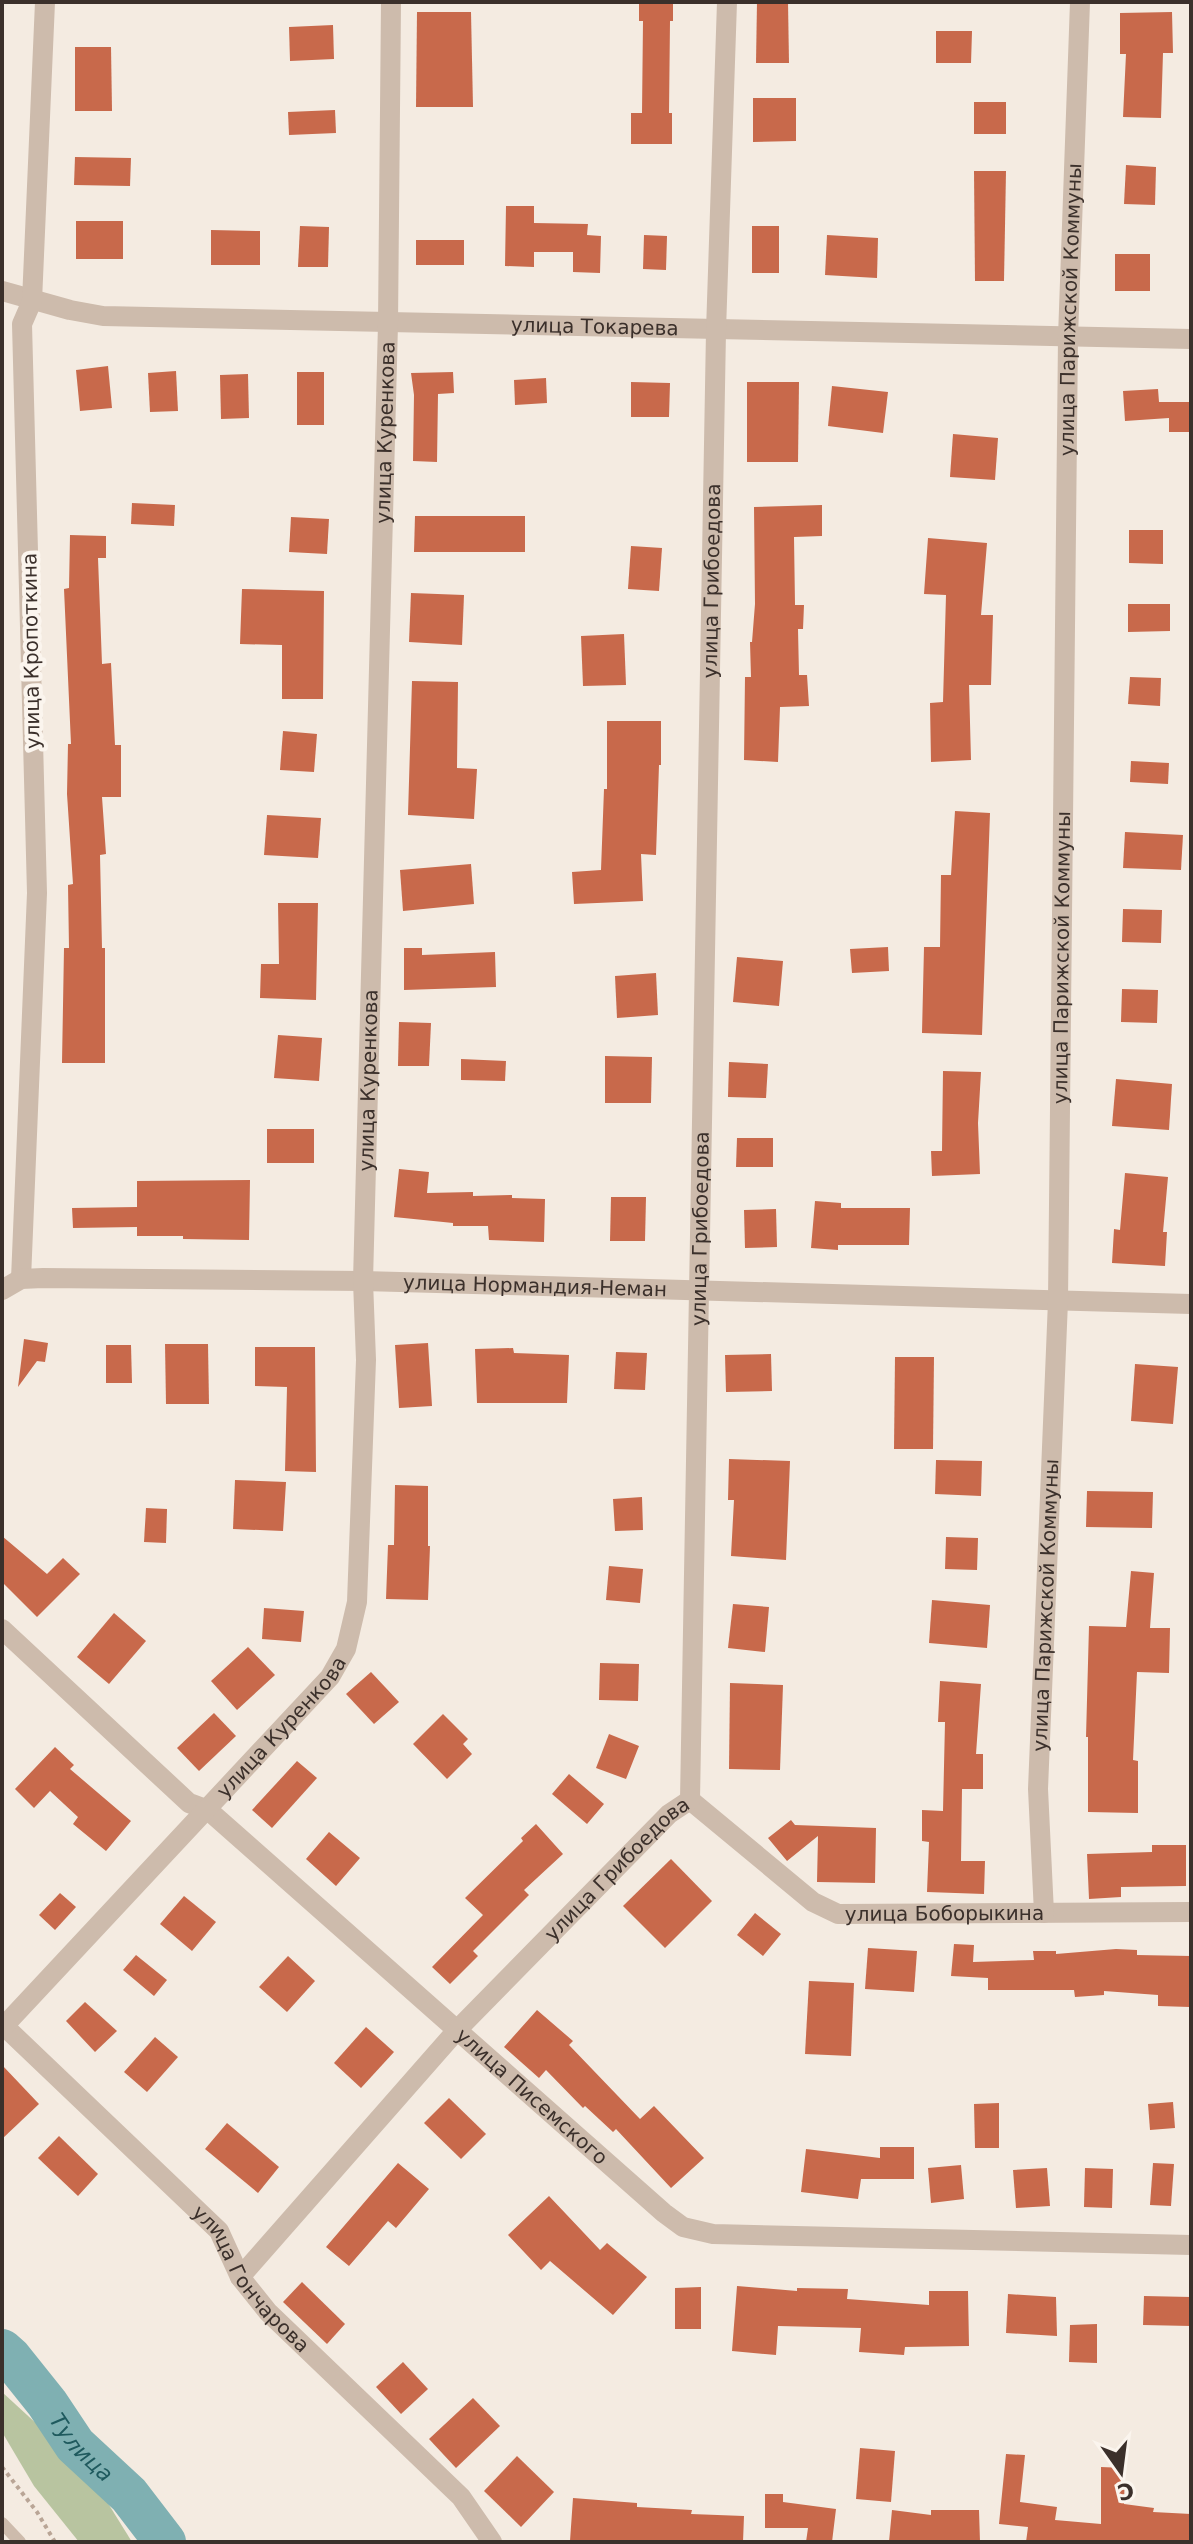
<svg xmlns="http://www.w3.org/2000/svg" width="1193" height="2544" font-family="'DejaVu Sans',sans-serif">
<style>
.green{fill:#b8c4a0}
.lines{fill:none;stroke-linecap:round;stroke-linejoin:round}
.river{stroke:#7fb0b2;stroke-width:42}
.building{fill:#c8694b}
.path{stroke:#b9a596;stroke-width:4;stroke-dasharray:4 4;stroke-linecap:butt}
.service{stroke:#cdbbac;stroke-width:12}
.minor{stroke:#cdbbac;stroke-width:20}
.labels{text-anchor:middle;stroke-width:8;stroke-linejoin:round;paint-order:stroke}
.street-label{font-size:20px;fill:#3b302b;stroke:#fbf5ee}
.water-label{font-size:22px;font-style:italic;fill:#1f5a5e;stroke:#fbf5ee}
</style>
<rect width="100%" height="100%" fill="#f4ebe1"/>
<path class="green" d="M2,2392L88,2471L132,2542H79L34,2486L2,2432Z"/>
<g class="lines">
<path class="river" id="s1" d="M2,2350L11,2358L47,2403L75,2445L129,2495L165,2542"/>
</g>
<g class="building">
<path d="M639,2H673V21H670L669,113H672V144H631V113H642L643,21H639Z"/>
<path d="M757,2H788L789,63H756Z"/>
<path d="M417,12H471L473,107H416Z"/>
<path d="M1172,12L1173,53H1163L1161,118L1123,117L1126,54H1120V13Z"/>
<path d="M333,25L334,59L290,61L289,27Z"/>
<path d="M936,31H972L971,63H936Z"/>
<path d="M75,47H111L112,111H75Z"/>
<path d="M753,98H796V141L753,142Z"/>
<rect x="974" y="102" width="32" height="32"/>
<path d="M335,110L336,133L289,135L288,112Z"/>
<path d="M75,157L131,158L130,186L74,185Z"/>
<path d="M1126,165L1156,167L1155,205L1124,204Z"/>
<path d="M974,171H1006L1004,281H975Z"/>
<path d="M506,206H534V223L588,224L587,235L601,236L600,273L573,272V252H534V267L505,266Z"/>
<rect x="76" y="221" width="47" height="38"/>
<path d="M300,226L329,227L328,267H298Z"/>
<rect x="752" y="226" width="27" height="47"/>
<path d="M211,230L260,231V265H211Z"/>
<path d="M644,235L667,236L666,270L643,269Z"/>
<path d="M827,235L878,238L877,278L825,275Z"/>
<rect x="416" y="240" width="48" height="25"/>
<rect x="1115" y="254" width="35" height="37"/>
<path d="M108,366L112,408L80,411L76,370Z"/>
<path d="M176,371L178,411L150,412L148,373Z"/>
<rect x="297" y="372" width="27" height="53"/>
<path d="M453,372L454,393L438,394L437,462L413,461L414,395L411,373Z"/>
<path d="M248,374L249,418L221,419L220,375Z"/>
<path d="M546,378L547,403L515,405L514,380Z"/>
<path d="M631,382L670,383L669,417H631Z"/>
<path d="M747,382H799L798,462H747Z"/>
<path d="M832,386L888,392L883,433L828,426Z"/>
<path d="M1158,389L1159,402H1191V432H1169V418L1125,421L1123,391Z"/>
<path d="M953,434L998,438L995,480L950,477Z"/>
<path d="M132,503L175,505L174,526L131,524Z"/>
<path d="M822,505V536L794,537L795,605H804L803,629H798L799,675H807L809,706L780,707L778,762L744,760L745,677H751L750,642H752L755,604L754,507Z"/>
<path d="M415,516H525V552H414Z"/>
<path d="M291,517L329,519L327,554L289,552Z"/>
<path d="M1129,530H1163V564L1129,563Z"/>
<path d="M70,535L106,536V558H98L102,664L111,663L115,745H121V797H102L106,854L100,855L102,948H105V1063H62L64,948H69L68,885L73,884L67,794L68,744H71L64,589L69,588Z"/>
<path d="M928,538L987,543L981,615H993L991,685H969L971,760L931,762L930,703L943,702L946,595L924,594Z"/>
<path d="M631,546L662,548L659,591L628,589Z"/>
<path d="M242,589L324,591L323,699H282V645L240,644Z"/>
<path d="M411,593L464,595L462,645L409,642Z"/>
<path d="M1128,604H1170V631L1128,632Z"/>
<path d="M624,634L626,685L583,686L581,636Z"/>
<path d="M1130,677L1161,678L1160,706L1128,704Z"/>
<path d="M412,681L458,682L457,768L477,769L474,819L408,815Z"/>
<path d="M607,721H661V765H659L656,855L641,854L643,901L574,904L572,872L601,870L604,789H607Z"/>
<path d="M283,731L317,734L314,772L280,770Z"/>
<path d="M1131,761L1169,763L1168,784L1130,782Z"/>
<path d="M955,811L990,813L982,1035L922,1033L924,947H940L941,875H951Z"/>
<path d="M267,815L321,818L318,858L264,855Z"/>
<path d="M1125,832L1183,835L1181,870L1123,868Z"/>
<path d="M471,864L474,904L403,911L400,870Z"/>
<path d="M278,903H318L316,1000L260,998L261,964H279Z"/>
<path d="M1123,909L1162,910L1161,943L1122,942Z"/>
<path d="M888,947L889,971L852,973L850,949Z"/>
<path d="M404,948H422V955L495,952L496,987L404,990Z"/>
<path d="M737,957L783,961L779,1006L733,1002Z"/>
<path d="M656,973L658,1015L617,1018L615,976Z"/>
<path d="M1122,989L1158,990L1157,1023L1121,1022Z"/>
<path d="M399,1022L431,1023L429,1066H398Z"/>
<path d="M278,1035L322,1038L319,1081L274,1078Z"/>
<path d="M605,1056L652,1057L651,1103H605Z"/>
<path d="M461,1059L506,1061L505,1081L461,1080Z"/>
<path d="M729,1062L768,1064L766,1098L728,1097Z"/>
<path d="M943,1071L981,1072L978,1123L980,1174L932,1176L931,1151H942Z"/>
<path d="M1116,1079L1172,1084L1169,1130L1112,1126Z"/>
<rect x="267" y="1129" width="47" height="34"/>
<path d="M737,1138H773V1167H736Z"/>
<path d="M399,1169L429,1172L427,1193L473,1192V1196L512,1195V1198L545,1199L544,1242L489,1240L488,1226H453V1223L394,1217Z"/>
<path d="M1125,1173L1168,1177L1163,1232H1167L1165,1266L1112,1263L1114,1229L1120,1230Z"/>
<path d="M250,1180L249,1240L183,1239V1236H137V1227L73,1228L72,1208L137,1207V1181Z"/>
<path d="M611,1197H646L645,1241H610Z"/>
<path d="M815,1201L841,1203V1208H910L909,1245H838V1250L811,1248Z"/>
<path d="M776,1209L777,1247L745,1248L744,1210Z"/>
<path d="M24,1339L48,1343L45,1362L37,1361L18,1387Z"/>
<path d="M428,1343L432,1406L399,1408L395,1345Z"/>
<path d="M165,1344H208L209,1404H166Z"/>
<path d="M106,1345H131L132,1383H106Z"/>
<path d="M255,1347H315L316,1472L285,1471L287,1387L255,1386Z"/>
<path d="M513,1348L514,1353L569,1355L567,1403H477L475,1349Z"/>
<path d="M616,1352L647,1353L645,1390L614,1389Z"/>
<path d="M771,1354L772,1391L726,1392L725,1355Z"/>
<path d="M895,1357H934L933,1449H894Z"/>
<path d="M1135,1364L1178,1367L1173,1424L1131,1421Z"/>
<path d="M729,1459L790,1461L786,1560L731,1556L734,1500H728Z"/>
<path d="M936,1460L982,1461L981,1496L935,1494Z"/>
<path d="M235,1480L286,1482L283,1531L233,1529Z"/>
<path d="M395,1485L428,1486V1546H430L428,1600L386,1599L388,1545H394Z"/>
<path d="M1087,1491L1153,1492L1152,1528L1086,1527Z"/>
<path d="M642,1497L643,1530L615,1531L613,1499Z"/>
<path d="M146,1508L167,1509L166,1543L144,1542Z"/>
<path d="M2,1536L47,1574L63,1558L80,1574L37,1617L2,1582Z"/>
<path d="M946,1537L978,1538L977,1570L945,1569Z"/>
<path d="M609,1566L643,1569L640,1603L606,1600Z"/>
<path d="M1131,1571L1154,1573L1150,1628H1170L1169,1673L1137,1672L1133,1760L1138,1761V1813L1088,1812V1737H1086L1089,1626L1126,1627Z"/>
<path d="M932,1600L990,1605L987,1648L929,1643Z"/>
<path d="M733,1604L769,1607L765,1652L728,1648Z"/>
<path d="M264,1608L304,1611L301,1642L262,1639Z"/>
<path d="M114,1613L146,1641L109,1684L77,1657Z"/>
<path d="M248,1647L275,1675L237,1710L211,1681Z"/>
<path d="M600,1663L639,1664L638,1701L599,1700Z"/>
<path d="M371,1672L399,1702L374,1724L346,1694Z"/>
<path d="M940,1681L981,1684L976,1754H983V1789H962L961,1861H985L984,1894L927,1892L929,1842L922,1841V1810L943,1811L945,1722H938Z"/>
<path d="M730,1683L783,1685L780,1770L729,1769Z"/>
<path d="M214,1713L236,1736L199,1771L177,1748Z"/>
<path d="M443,1714L468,1739L463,1744L472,1754L447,1779L413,1744Z"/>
<path d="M609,1734L639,1746L626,1779L596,1768Z"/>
<path d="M55,1747L74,1765L70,1769L131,1821L106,1851L73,1824L78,1817L50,1791L34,1808L15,1789Z"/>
<path d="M297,1761L317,1778L272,1828L252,1810Z"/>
<path d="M569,1774L604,1804L587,1824L552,1794Z"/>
<path d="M791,1820L795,1825L876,1828L875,1883L817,1882L818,1836L787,1861L768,1838Z"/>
<path d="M536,1824L563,1854L524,1890L529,1895L473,1951L478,1956L450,1984L432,1967L483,1915L465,1898L523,1841L521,1838Z"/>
<path d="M329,1832L360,1858L336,1886L306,1859Z"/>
<path d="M1152,1845H1186V1886L1121,1887V1897L1089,1899L1087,1854L1152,1852Z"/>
<path d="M671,1859L712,1901L665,1948L623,1906Z"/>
<path d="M60,1893L76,1907L55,1930L39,1915Z"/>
<path d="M184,1896L216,1922L192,1951L160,1924Z"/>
<path d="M755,1913L781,1934L763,1956L737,1935Z"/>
<path d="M954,1944L974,1945L973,1962L1034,1960L1033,1951H1056V1954L1116,1949L1137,1950V1955L1191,1956L1190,2007L1158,2006V1995L1104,1991V1995L1075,1997L1074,1990H988V1978L951,1976Z"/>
<path d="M868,1948L917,1951L914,1992L865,1989Z"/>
<path d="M136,1955L167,1980L154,1996L123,1970Z"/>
<path d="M288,1956L315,1981L287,2012L259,1987Z"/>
<path d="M809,1981L854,1983L851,2056L805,2054Z"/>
<path d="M85,2002L117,2031L95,2052L66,2021Z"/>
<path d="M537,2010L573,2041L569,2045L640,2119L654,2106L704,2158L671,2188L616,2129L613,2132L585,2106L583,2108L546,2070L539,2078L504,2047Z"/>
<path d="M366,2027L394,2052L361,2088L334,2063Z"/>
<path d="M155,2037L178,2057L147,2092L124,2072Z"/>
<path d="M2,2065L39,2104L2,2139Z"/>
<path d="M449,2098L486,2134L461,2159L424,2123Z"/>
<path d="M1173,2102L1175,2128L1150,2130L1148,2104Z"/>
<path d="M999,2103V2148H975L974,2104Z"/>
<path d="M227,2123L279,2167L258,2193L205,2149Z"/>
<path d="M59,2136L98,2174L78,2196L38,2158Z"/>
<path d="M880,2147H914V2179H861L858,2199L801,2192L806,2149L880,2158Z"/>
<path d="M398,2163L429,2189L396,2228L388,2221L349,2266L326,2247Z"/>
<path d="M1153,2163L1174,2164L1171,2206L1150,2205Z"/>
<path d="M961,2165L964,2199L931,2203L928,2168Z"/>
<path d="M1047,2168L1050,2206L1016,2208L1013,2170Z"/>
<path d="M1085,2168L1113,2169L1112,2208L1084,2207Z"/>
<path d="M549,2196L600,2250L607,2243L647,2277L613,2315L550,2261L541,2270L508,2235Z"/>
<path d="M302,2282L345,2324L327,2344L283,2302Z"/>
<path d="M737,2286L797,2291V2288L848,2289L847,2299L929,2305V2291H968L969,2346L905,2347L904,2355L859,2352L861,2328L778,2326L776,2355L732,2351Z"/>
<path d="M701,2287V2329H675V2288Z"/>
<path d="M1008,2294L1056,2297L1057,2336L1006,2333Z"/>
<path d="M1144,2296L1191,2297V2326L1143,2325Z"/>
<path d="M1097,2324V2363L1069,2362L1070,2325Z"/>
<path d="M403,2362L428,2389L401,2414L376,2387Z"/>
<path d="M473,2398L500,2426L456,2468L429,2439Z"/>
<path d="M860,2448L895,2451L891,2502L856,2499Z"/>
<path d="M1006,2454L1025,2455L1020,2502L1057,2507L1055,2520L1101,2524V2467L1125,2468L1124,2504L1154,2508L1153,2512L1191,2514V2542H1026L1028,2527L999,2524Z"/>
<path d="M517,2456L554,2492L521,2527L484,2491Z"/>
<path d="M765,2494H783V2502L836,2509L832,2542H806L808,2528H765Z"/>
<path d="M573,2498L637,2503V2507L692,2510L691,2514L744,2516L743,2542L570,2541Z"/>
<path d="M892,2510L931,2515V2510H979L980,2542H889Z"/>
</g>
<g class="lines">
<path class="path" d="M2,2467L37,2512L55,2542"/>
<path class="service" d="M2,2523L20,2542"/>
<g class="minor">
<path id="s2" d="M2,291L70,310L103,316L1191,339"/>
<path d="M21,1279L37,893L22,324L32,301L45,2"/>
<path id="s3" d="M2,1290L21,1279L43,1278L363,1281L1191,1304"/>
<path id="s4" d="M2,1629L189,1803L208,1810L664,2213L683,2227L713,2234L1191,2245"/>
<path id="s5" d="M690,1800L813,1902L838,1914L1191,1912"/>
<path id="s6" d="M1044,1913L1038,1789L1058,1301L1068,337L1080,2"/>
<path id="s7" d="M2,2024L219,2231L240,2277L268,2312L461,2497L492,2542"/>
<path id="s8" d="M4,2026L330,1677L346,1649L357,1602L366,1360L363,1281L388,324L391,2"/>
<path id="s9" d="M240,2277L458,2029L669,1814L690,1800L716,331L727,2"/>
</g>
</g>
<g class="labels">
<g class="street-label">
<text dy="7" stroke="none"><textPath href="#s6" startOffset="1604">улица Парижской Коммуны</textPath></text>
<text dy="7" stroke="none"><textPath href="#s2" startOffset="596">улица Токарева</textPath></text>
<text dy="7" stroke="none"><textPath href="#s8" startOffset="1728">улица Куренкова</textPath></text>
<text dy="7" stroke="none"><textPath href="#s9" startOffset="1876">улица Грибоедова</textPath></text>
<text transform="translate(31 651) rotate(-91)" y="7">улица Кропоткина</text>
<text dy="7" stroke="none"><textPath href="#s6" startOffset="956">улица Парижской Коммуны</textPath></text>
<text dy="7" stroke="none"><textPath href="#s8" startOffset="1080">улица Куренкова</textPath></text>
<text dy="7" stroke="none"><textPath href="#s9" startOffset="1228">улица Грибоедова</textPath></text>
<text dy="7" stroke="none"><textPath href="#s3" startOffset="536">улица Нормандия-Неман</textPath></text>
<text dy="7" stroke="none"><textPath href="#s6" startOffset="308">улица Парижской Коммуны</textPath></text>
<text dy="7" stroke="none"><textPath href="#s8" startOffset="408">улица Куренкова</textPath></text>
<text dy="7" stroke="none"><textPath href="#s9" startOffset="556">улица Грибоедова</textPath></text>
<text dy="7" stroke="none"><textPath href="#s5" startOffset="294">улица Боборыкина</textPath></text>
<text dy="7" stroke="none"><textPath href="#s4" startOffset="708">улица Писемского</textPath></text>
<text dy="7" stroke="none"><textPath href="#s7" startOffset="358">улица Гончарова</textPath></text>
</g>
<g class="water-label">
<text dy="8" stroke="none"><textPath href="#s1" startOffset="126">Тулица</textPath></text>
</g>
</g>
<rect width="1193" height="2544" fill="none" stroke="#3b302b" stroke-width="8"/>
<g transform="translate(1121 2472) rotate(166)" stroke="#fbf5ee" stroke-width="6" paint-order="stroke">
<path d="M0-6L14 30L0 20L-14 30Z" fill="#3b302b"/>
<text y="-12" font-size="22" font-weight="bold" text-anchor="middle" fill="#3b302b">С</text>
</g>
</svg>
